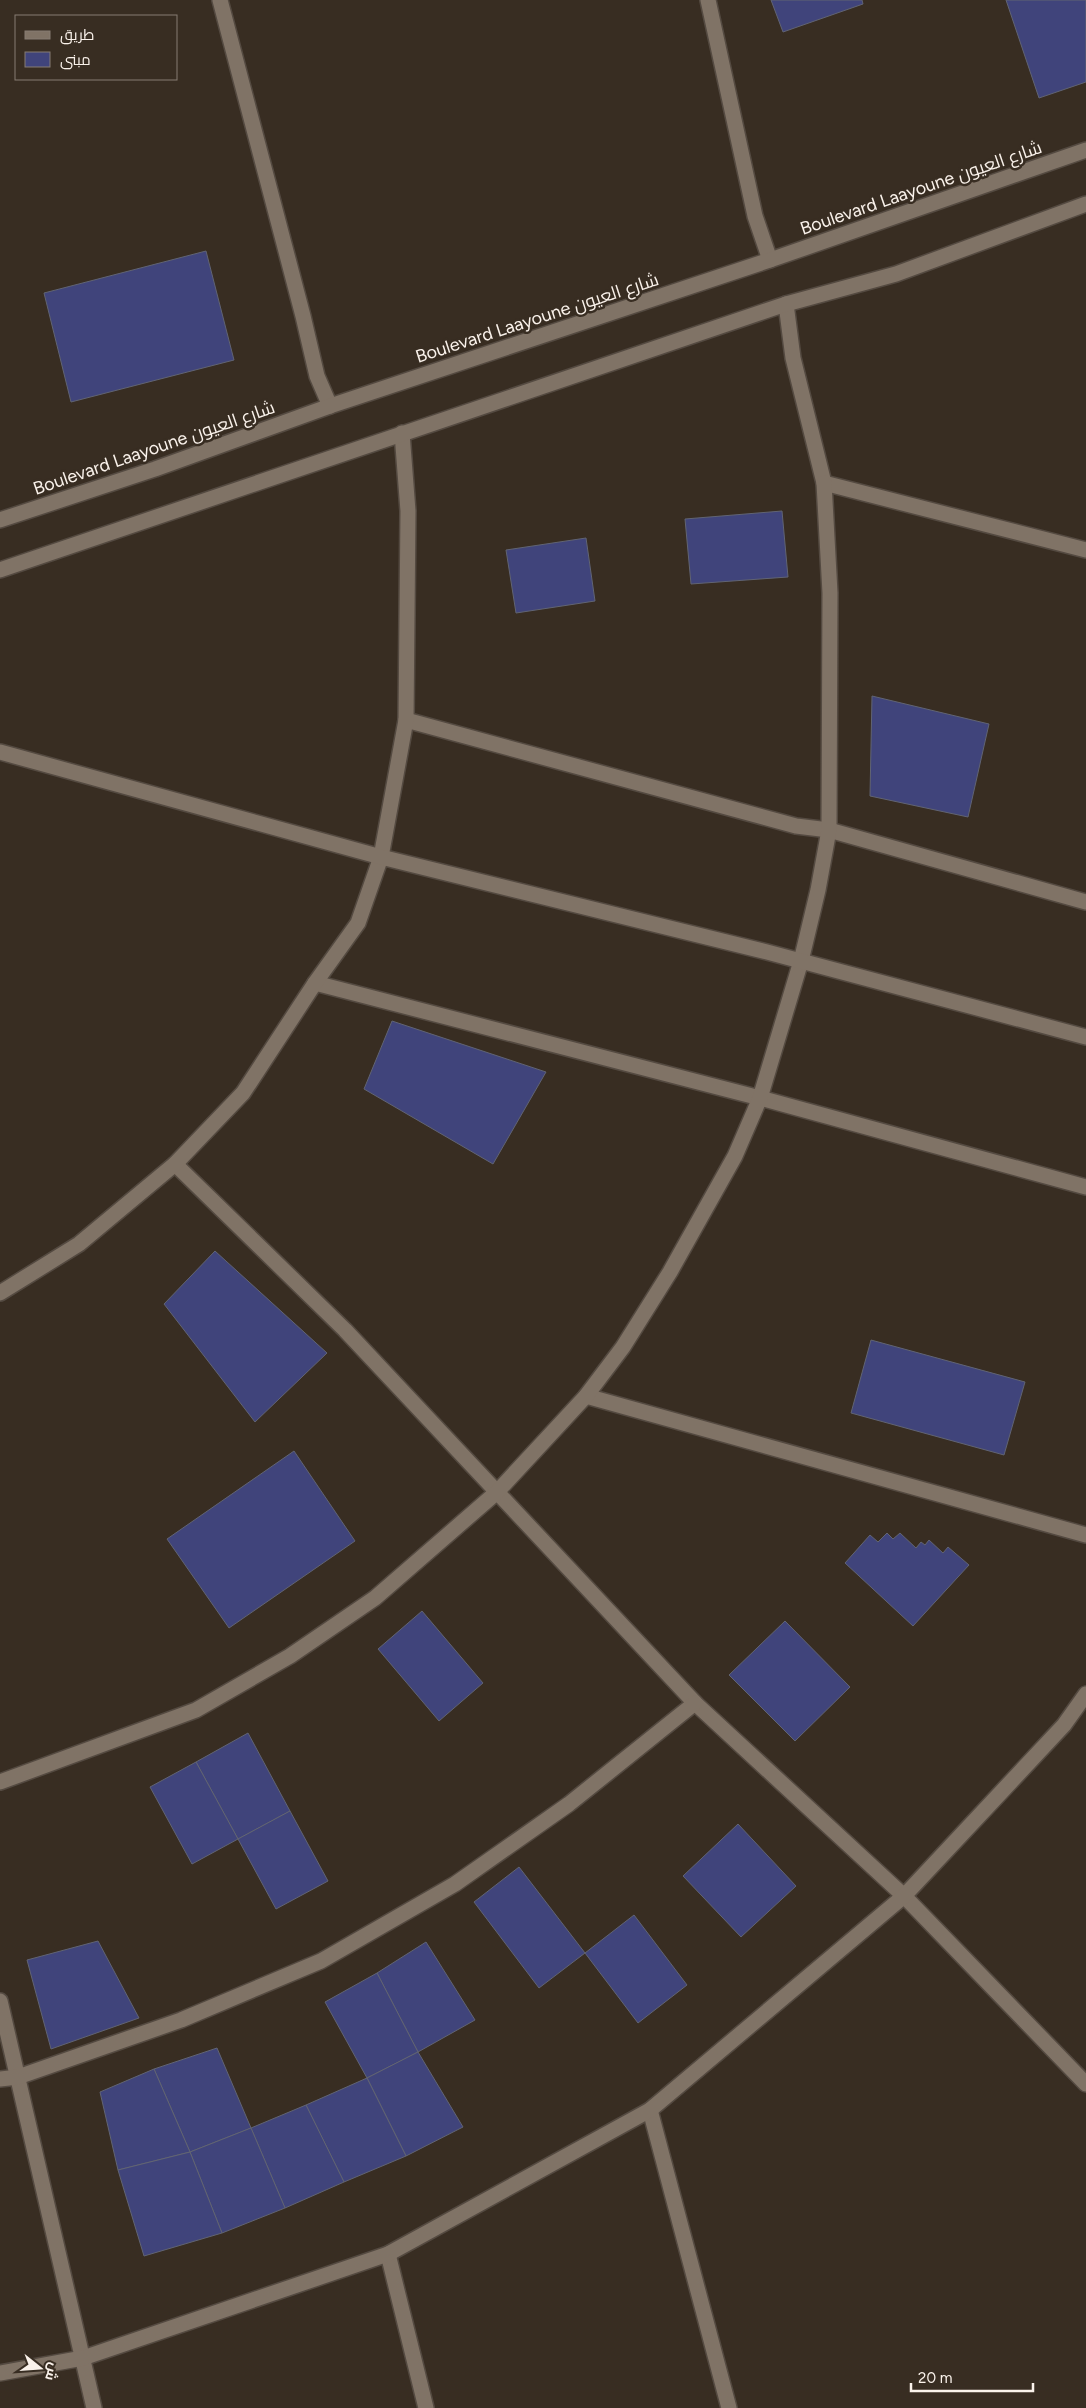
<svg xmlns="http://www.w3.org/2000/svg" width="1086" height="2408" font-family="Figtree,Cairo,sans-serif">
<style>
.building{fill:#40447b;stroke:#616473}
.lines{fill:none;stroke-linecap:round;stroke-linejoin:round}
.minor-casing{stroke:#544a41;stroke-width:18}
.tertiary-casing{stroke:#544a41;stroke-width:18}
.minor{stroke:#807366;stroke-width:15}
.tertiary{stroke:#807366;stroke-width:15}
.labels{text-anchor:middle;stroke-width:5;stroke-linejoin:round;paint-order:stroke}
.street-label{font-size:18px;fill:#faf2eb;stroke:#382d22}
</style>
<rect width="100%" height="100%" fill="#382d22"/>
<g class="building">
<path d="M771,0H862L863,4L783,32Z"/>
<path d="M1006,0H1086V82L1039,98Z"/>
<path d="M206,251L234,360L71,402L44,293Z"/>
<path d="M782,511L788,577L691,584L685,519Z"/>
<path d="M586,538L595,601L516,613L506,550Z"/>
<path d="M872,696L989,724L968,817L870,796Z"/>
<path d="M392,1021L546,1072L493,1164L364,1089Z"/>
<path d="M215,1251L327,1353L255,1422L164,1304Z"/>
<path d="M871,1340L1025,1382L1004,1455L851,1413Z"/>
<path d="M294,1451L355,1541L229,1628L167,1539Z"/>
<path d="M887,1533L893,1539L900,1533L916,1548L921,1542L925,1545L929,1540L943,1553L948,1547L969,1565L913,1626L845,1563L870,1535L878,1542Z"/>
<path d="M422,1611L483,1683L439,1721L378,1649Z"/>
<path d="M785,1621L850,1687L795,1741L729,1675Z"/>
<path d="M248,1733L290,1811L238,1839L196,1762Z"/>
<path d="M196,1762L238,1839L192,1864L150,1787Z"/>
<path d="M290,1811L328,1881L276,1909L238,1839Z"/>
<path d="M738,1824L796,1886L741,1937L683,1876Z"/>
<path d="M519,1867L585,1953L539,1988L474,1902Z"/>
<path d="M634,1915L687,1985L638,2023L585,1953Z"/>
<path d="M98,1941L139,2018L51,2049L27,1960Z"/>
<path d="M426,1942L475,2020L418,2052L377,1973Z"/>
<path d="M377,1973L418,2052L367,2078L325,2002Z"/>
<path d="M217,2048L251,2128L190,2152L154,2069Z"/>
<path d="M418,2052L463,2127L406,2156L367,2078Z"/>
<path d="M154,2069L190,2152L118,2170L100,2092Z"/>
<path d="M367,2078L406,2156L344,2182L306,2105Z"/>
<path d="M306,2105L344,2182L285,2208L251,2128Z"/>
<path d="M251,2128L285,2208L222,2233L190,2152Z"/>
<path d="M190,2152L222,2233L144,2256L118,2170Z"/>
</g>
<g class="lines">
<g class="minor-casing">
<g id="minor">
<path d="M220,0L303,316L317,376L330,406"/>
<path d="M708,0L755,216L770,260"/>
<path d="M786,304L793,358L824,483L1086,550"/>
<path d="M406,720L796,826L829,830L1086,902"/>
<path d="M315,983L760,1098L1086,1187"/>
<path d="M175,1164L345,1330L695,1703L904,1896L1086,2084"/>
<path d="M0,1293L79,1244L175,1164L243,1093L315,983L358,923L381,857L406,720L408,511L402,433"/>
<path d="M586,1396L1086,1535"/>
<path d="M0,1782L196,1710L290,1656L375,1598L497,1492L586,1396L623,1347L670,1272L735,1156L760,1098L801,961L818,890L829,830L830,593L824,483"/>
<path d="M0,2001L94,2408"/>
<path d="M0,2079L18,2077L181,2020L321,1961L455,1884L569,1804L695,1703"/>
<path d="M650,2110L729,2408"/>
<path d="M388,2254L426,2408"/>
<path d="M0,2373L83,2358L388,2254L650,2110L904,1896L1064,1725L1086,1694"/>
</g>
</g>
<g class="tertiary-casing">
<g id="tertiary">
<path d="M0,520L155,469L330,406L770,260L1086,150"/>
<path d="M0,570L786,304L896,274L1086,204"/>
<path d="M0,752L381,857L767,952L1086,1037"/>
</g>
</g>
<use href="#minor" class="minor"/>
<use href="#tertiary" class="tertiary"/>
</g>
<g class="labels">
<g class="street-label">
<text transform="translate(921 188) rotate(-19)" y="6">Boulevard Laayoune شارع العيون</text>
<text transform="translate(537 318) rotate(-18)" y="6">Boulevard Laayoune شارع العيون</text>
<text transform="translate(154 448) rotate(-19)" y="6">Boulevard Laayoune شارع العيون</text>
</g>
</g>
<rect x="15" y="15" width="162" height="65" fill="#382d22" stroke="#867c72"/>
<rect x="25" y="31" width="25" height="8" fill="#807366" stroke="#867c72"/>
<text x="60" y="40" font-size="15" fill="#faf2eb">طريق</text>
<rect x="25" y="52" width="25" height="15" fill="#40447b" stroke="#867c72"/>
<text x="60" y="65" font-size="15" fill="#faf2eb">مبنى</text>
<g transform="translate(40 2368) rotate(107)" stroke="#382d22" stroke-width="4" paint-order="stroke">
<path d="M0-4L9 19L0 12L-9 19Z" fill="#faf2eb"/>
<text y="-8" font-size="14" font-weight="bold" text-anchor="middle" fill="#faf2eb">ش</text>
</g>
<path d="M911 2383v8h122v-8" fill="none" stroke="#faf2eb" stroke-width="2.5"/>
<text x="918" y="2383" font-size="15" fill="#faf2eb" stroke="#382d22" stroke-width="4" paint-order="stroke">20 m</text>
</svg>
